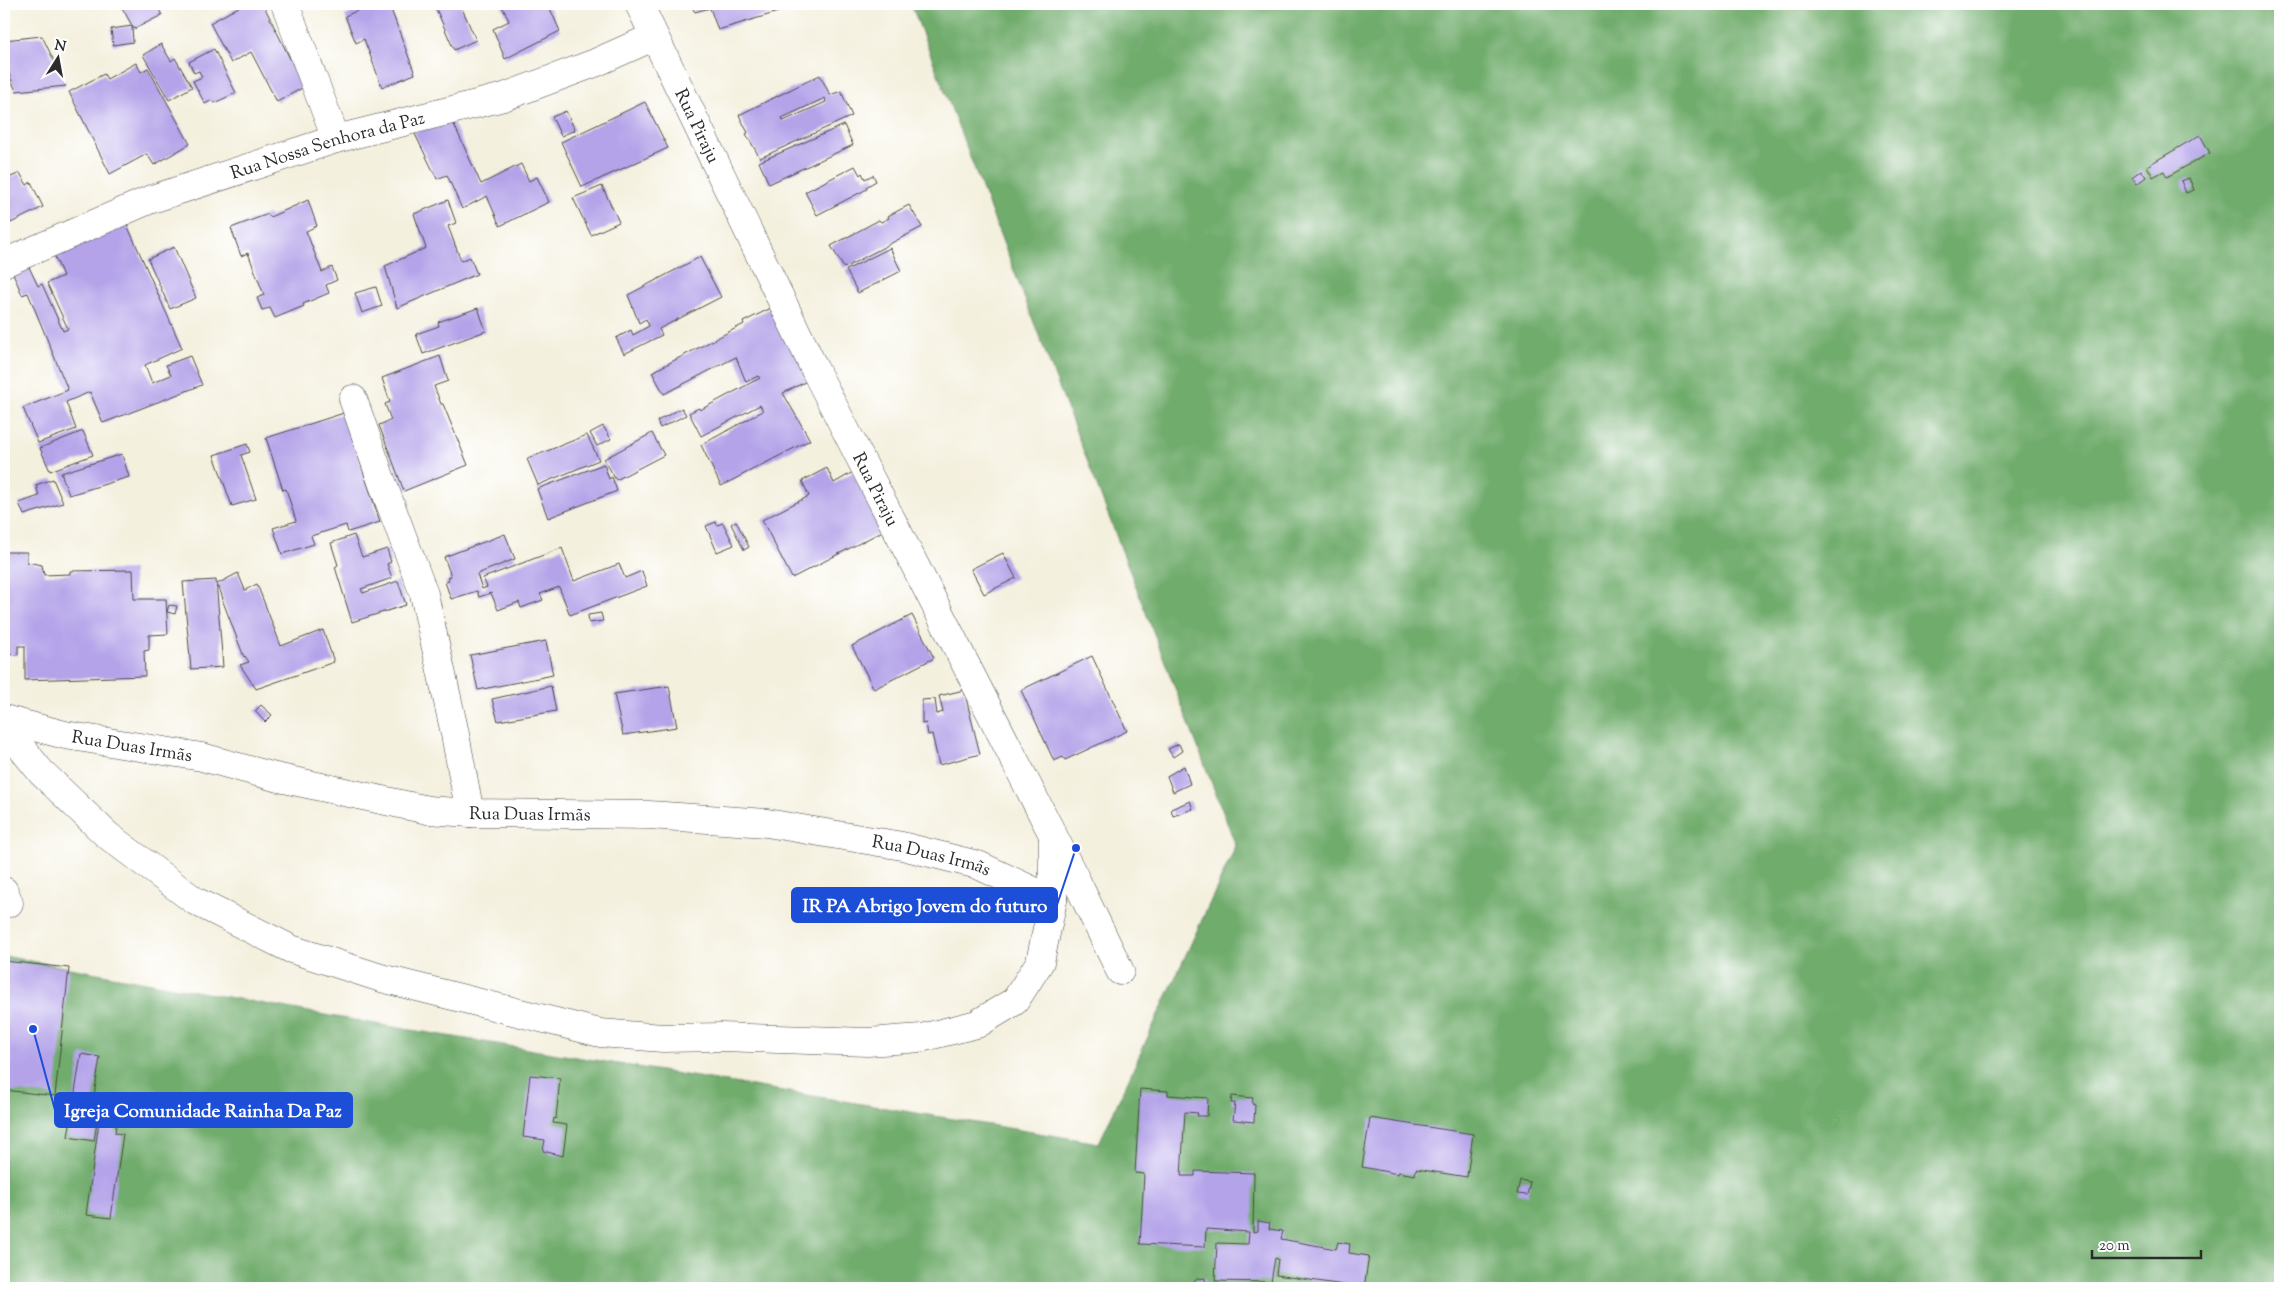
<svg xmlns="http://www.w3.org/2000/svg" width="2284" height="1292" font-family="'Sorts Mill Goudy',serif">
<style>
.forest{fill:#70ac6c;stroke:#4e6c4c}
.building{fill:#b4a3e9;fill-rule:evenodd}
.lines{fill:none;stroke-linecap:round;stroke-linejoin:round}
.minor-casing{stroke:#494946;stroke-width:29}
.minor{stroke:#fff;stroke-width:28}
.labels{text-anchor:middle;stroke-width:4.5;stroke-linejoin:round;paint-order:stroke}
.street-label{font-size:18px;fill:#2b2b2b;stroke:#fff}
.leader{fill:none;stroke:#1d4ed8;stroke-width:2}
.callout-dot{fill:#1d4ed8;stroke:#fff;stroke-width:2}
.callout{fill:#1d4ed8;stroke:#1d4ed8;stroke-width:2}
.callout-label{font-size:19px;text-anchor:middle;font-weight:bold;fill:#fff}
</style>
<rect width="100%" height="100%" fill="#fff"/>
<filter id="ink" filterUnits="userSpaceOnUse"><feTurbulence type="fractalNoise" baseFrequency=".02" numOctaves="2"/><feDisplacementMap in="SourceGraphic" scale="10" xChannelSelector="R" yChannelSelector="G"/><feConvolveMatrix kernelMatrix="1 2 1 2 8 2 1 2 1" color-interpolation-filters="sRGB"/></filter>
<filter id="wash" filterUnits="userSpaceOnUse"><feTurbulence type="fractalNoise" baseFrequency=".0096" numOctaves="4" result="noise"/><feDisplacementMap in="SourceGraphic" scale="20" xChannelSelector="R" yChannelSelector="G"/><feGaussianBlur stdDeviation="1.12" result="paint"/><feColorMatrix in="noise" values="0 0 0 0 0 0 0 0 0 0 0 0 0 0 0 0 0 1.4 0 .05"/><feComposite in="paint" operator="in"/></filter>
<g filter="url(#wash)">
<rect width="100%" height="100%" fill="#f4f0de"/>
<path class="forest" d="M911,4H2280V1288H4V956L369,1023L1099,1143L1236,846Z"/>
<g id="blocks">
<g class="building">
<path d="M120,4H156L162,15L134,29Z"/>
<path d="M244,4H263L304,87L277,102L251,52L231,63L210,23Z"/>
<path d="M368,4H389L415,74L382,87L364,39L356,43L345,16L368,6Z"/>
<path d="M434,4H460L476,40L454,50Z"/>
<path d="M501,4H548L560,31L505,59L493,29L509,21Z"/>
<path d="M690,4H798V6L718,30L710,8L695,12Z"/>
<path d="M132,26L133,42L113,45L111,29Z"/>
<path d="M42,36L66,86L16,91L4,62V40Z"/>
<path d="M161,44L171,61L175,58L192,87L169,100L143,55Z"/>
<path d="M214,49L236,93L214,103L212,100L205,104L193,81L202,77L199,71L194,73L189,62Z"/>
<path d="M136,63L141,72L148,68L190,144L154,165L147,154L110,174L69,92L104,74L107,79Z"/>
<path d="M820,75L830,95L841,91L852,116L760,158L746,134L748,133L739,115ZM825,98L826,102L783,121L782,118Z"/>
<path d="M645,102L668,148L582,187L561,142Z"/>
<path d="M566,111L575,130L561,136L552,117Z"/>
<path d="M452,120L481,184L521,164L529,181L537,177L549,202L500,226L487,196L462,209L447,175L437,179L414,132Z"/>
<path d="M844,125L853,145L769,184L759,162Z"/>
<path d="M2200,135L2210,153L2167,177L2164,171L2153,177L2147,166Z"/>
<path d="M855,166L860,175L862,173L865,179L873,175L876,181L866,187L867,189L817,215L805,192Z"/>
<path d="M2141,170L2146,177L2137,184L2132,177Z"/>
<path d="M20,173L27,185L31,182L43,207L11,223L6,212L10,211L4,198V180Z"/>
<path d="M2189,178L2194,190L2186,193L2181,181Z"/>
<path d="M602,186L619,222L591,235L573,198Z"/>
<path d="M308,200L317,226L306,231L322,272L332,267L337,280L326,285L329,293L303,304L304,306L275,318L270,308L262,310L257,298L264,295L248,253L241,256L231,228L268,214L270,217Z"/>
<path d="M448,200L456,223L448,226L461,261L470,257L477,274L397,308L385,266L426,248L414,214Z"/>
<path d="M909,205L922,227L844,268L831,246L879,220L881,222L889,218L888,216Z"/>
<path d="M124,218L182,348L145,365L152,383L171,375L166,365L190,356L202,385L103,423L90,392L66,402L76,429L38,443L23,408L68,390L28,293L22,295L11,268L29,267L38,286L42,284L63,331L68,329L47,283L63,276L52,250Z"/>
<path d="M174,247L196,298L170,309L148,259Z"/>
<path d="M890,248L901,271L858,293L846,270Z"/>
<path d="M700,257L721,297L659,329L662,335L624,354L616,338L631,330L633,335L649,326L646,319L639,323L628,295Z"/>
<path d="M376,287L382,306L362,313L355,293Z"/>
<path d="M478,308L486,331L423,354L416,334L439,326L438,322Z"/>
<path d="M771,308L811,379L783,393L810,440L721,486L701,445L763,411L760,405L701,436L689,413L699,408L700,410L760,378L758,376L746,382L736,357L664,394L652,372L744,324L743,322Z"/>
<path d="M440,356L448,381L434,386L441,404H443L468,465L404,491L379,425L391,420L385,404L390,402L382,378Z"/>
<path d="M682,408L686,415L660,428L657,421Z"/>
<path d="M344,413L380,522L348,532L346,525L311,536L314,544L282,554L273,528L296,521L286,489L283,490L266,438Z"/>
<path d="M603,426L611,439L597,446L590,433Z"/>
<path d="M83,431L93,455L50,471L40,448Z"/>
<path d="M652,433L664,455L616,480L604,459Z"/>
<path d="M587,435L599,460L538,485L527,459Z"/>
<path d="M247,444L250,452L241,455L256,499L232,506L214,455Z"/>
<path d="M122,454L129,477L69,495L61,473Z"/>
<path d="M604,464L609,479L612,477L617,491L548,518L537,489Z"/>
<path d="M827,468L834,483L853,472L883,531L792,578L762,520L809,496L802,481Z"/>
<path d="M53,479L63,503L24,515L19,503L39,496L36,485Z"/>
<path d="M736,521L749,547L744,550L731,524Z"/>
<path d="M716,522L717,525L723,523L734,545L717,552L706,526Z"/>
<path d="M505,534L515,559L477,574L482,589L487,587L483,578L562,548L574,581L619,564L625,578L642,571L647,586L570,615L559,587L540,594L543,600L521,608L519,602L498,610L491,593L479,597L477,591L451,599L445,582L449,581L448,578L451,576L444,557Z"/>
<path d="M354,535L362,557L387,549L391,562L387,564L392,578L361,589L363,593L398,581L406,605L352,622L335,567L338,565L331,543Z"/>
<path d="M4,552H27V562L42,565L44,575L70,574V571L133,570L134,599H166L168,634L149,635V650L144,651L145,676L25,680V646H18V655L4,654Z"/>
<path d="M1003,553L1016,578L984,594L971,569Z"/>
<path d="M238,573L245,590L257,584L281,646L323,630L334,662L256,689L240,665L249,662L245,656L244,657L222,599H223L219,587L218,588L217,584Z"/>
<path d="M216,580L223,667L191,669L183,582Z"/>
<path d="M169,605L177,606L175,614L167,612Z"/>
<path d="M601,613L603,621L589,623L588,615Z"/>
<path d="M912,615L934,658L874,689L852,646Z"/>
<path d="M546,641L553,675L478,690L470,655Z"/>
<path d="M1092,656L1127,731L1065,760L1063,757L1054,761L1021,690Z"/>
<path d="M551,686L556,711L498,721L492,699Z"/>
<path d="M669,686L677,727L623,735L614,694Z"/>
<path d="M964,690L980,754L939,765L932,734L928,735L926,723L922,724V700L935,699L937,714L943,712L939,696Z"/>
<path d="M261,705L272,715L265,722L255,711Z"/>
<path d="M1179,744L1182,751L1173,757L1168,749Z"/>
<path d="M1184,766L1190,784L1173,792L1167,776Z"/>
<path d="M1190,801L1193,809L1173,816L1171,809Z"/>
<path d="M4,961L69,968L55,1096L4,1090Z"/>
<path d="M81,1054L100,1057L92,1109L99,1110L94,1141L68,1137Z"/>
<path d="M530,1075L560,1078L556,1119L554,1118L553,1123L567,1125L563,1156L543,1151L545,1140L523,1137Z"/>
<path d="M1140,1089L1168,1091V1095L1208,1098L1207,1116H1197L1198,1113L1185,1112L1181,1176H1195V1171L1254,1173L1253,1232L1258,1231V1221L1270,1223L1269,1229L1283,1231L1281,1239L1336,1249L1338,1242L1350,1244L1349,1253L1369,1256L1364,1288L1276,1275L1278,1259L1275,1258L1271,1282L1215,1281L1217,1243L1248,1244L1249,1232L1206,1229L1205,1247L1140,1244L1144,1174L1135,1173Z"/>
<path d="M1232,1096L1253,1098L1252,1104L1255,1105L1254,1122L1233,1120L1235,1103H1231Z"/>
<path d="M101,1107L118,1110L115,1133L123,1134L111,1218L86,1215Z"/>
<path d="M1370,1118L1473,1134L1467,1177L1416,1169L1415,1175L1398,1172V1174L1362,1167Z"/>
<path d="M1520,1180L1530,1182L1527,1195L1517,1194Z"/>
<path d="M1205,1278L1206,1288H1188L1197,1279Z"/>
</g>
</g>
</g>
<g filter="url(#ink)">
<use href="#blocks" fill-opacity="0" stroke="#494946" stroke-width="1"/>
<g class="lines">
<g class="minor-casing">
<g id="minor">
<path d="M285,4L336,139"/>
<path id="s1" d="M639,4L815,370L1077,882L1120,971"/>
<path id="s2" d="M4,263L149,200L336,139L504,97L595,63L653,37"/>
<path d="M353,399L382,482L424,594L454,729L470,813"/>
<path id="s3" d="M4,719L65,735L202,757L275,777L428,810L470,813L649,815L767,823L902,846L978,865L1053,900"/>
<path d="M4,726L41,772L107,835L195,901L291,949L381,978L600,1033L663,1038L722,1037L868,1042L921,1038L977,1024L1015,1001L1040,962L1053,900V838"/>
<path d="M4,891L9,903"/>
</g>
</g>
<use href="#minor" class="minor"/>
</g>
</g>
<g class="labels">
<g class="street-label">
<text dy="6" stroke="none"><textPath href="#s1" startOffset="135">Rua Piraju</textPath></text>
<text dy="6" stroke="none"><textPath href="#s2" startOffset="345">Rua Nossa Senhora da Paz</textPath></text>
<text dy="6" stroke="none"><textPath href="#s1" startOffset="540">Rua Piraju</textPath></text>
<text dy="6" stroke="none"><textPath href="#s3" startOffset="131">Rua Duas Irmãs</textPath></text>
<text dy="6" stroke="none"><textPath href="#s3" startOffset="536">Rua Duas Irmãs</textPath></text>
<text dy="6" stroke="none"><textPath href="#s3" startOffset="941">Rua Duas Irmãs</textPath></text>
</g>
</g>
<path class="leader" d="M1076 848L1057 905M33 1029L55 1110"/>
<g class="callout-dot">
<circle cx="1076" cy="848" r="5"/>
<circle cx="33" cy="1029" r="5"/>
</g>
<g class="callout">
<rect x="792" y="888" width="265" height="34" rx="5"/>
<rect x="55" y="1093" width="297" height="34" rx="5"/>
</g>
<g class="callout-label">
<text x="925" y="912">IR PA Abrigo Jovem do futuro</text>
<text x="203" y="1117">Igreja Comunidade Rainha Da Paz</text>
</g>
<rect width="2284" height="1292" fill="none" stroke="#fff" stroke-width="20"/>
<g transform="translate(58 58) rotate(11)" stroke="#ffffff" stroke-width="4" paint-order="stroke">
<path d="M0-4L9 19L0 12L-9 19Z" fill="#2b2b2b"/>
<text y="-8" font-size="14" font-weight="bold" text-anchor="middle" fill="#2b2b2b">N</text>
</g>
<path d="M2092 1250v8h109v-8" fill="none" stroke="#2b2b2b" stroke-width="2.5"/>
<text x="2099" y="1250" font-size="15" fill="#2b2b2b" stroke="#ffffff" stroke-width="4" paint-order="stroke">20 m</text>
</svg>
